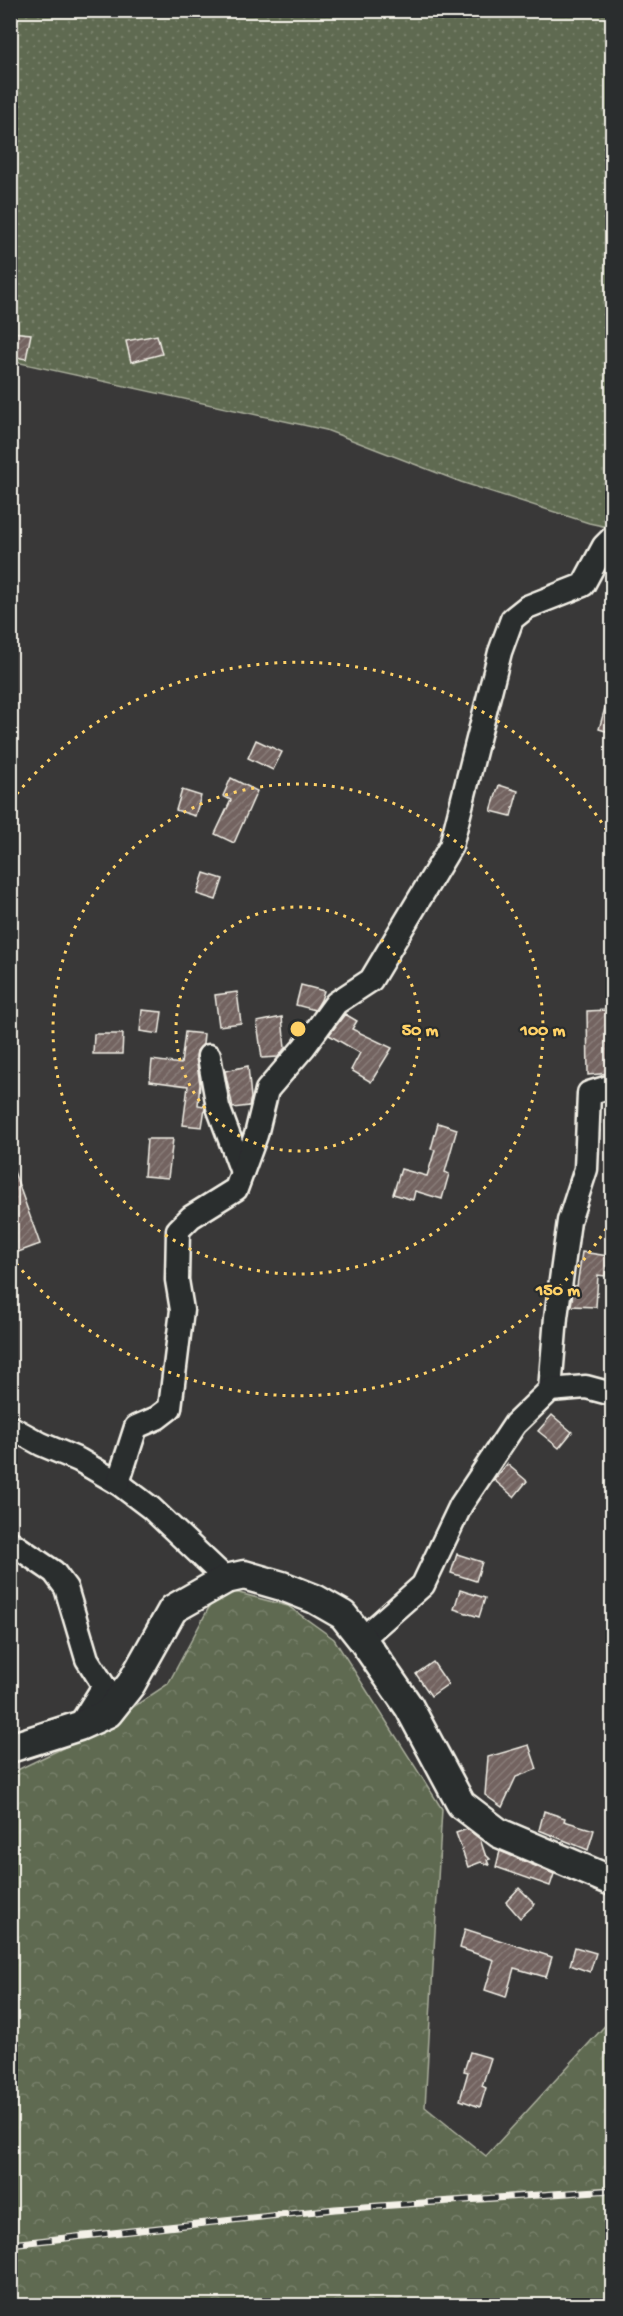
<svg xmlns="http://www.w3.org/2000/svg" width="623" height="2316" font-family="'Gochi Hand',sans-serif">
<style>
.grass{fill:url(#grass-dots);stroke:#aaae9c;stroke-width:1.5}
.forest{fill:url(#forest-crowns);stroke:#aaae9c;stroke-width:1.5}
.building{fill:url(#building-hatch);stroke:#f4f1e8;stroke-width:1.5}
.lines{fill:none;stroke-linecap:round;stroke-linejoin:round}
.minor-casing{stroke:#f4f1e8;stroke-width:27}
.major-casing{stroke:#f4f1e8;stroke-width:33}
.minor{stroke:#2a2d2e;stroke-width:22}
.major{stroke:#2a2d2e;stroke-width:28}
.rail-casing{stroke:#f4f1e8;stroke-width:7}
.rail{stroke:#2a2d2e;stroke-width:4.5;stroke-dasharray:14;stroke-linecap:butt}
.ring{fill:none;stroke:#ffd166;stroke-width:3;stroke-dasharray:3 6}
.centre{fill:#ffd166;stroke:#2a2d2e;stroke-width:3}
.ring-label{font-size:18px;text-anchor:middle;font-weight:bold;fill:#ffd166;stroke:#2a2d2e;stroke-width:4.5;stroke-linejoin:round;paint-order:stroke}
</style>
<defs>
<pattern id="grass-dots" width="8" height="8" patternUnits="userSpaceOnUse" patternTransform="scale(1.5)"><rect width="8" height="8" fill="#5f6a51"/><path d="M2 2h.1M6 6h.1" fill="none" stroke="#77806a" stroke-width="1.8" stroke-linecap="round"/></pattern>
<pattern id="forest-crowns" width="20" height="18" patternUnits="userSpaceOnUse" patternTransform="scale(1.5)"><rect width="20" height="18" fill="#5f6a51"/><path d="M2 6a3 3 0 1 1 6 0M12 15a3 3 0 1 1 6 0" fill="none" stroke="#77806a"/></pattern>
<pattern id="building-hatch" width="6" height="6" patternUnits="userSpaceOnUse" patternTransform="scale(1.5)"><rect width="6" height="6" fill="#736461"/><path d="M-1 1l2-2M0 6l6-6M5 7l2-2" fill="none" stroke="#887b78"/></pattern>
</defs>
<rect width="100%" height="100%" fill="#393838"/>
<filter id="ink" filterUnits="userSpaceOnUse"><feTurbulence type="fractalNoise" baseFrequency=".0167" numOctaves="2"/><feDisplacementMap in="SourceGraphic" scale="12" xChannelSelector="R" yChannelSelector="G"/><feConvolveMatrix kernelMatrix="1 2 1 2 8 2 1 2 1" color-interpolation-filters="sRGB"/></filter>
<g filter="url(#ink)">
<path class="grass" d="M11,11H612V528L589,523L461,482L326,430L11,361Z"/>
<path class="forest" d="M235,1592L288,1606L334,1639L442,1809L425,2107L486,2156L612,2018V2305L11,2306V1773L94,1733L168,1684L214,1598Z"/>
<g class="building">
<path d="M10,332L31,334L26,359L10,356Z"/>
<path d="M157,335L162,354L131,362L126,341Z"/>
<path d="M609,694H612V733L599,729Z"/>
<path d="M256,740L282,752L273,770L248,758Z"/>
<path d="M231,778L257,791L234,843L215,834L231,800L223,796Z"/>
<path d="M499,785L518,791L511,816L491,811Z"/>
<path d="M182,790L201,796L195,816L176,810Z"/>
<path d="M204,873L223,879L216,900L197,894Z"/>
<path d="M301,985L324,991L321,1000L315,1010L296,1005Z"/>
<path d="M237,992L241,1023L219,1026L215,995Z"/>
<path d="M142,1010L162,1012L159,1034L140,1031Z"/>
<path d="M607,1010L608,1046H612V1073L588,1075L587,1011Z"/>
<path d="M345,1014L357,1021L352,1029L392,1048L371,1082L351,1070L360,1053L329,1035Z"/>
<path d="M282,1017L285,1048L278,1057L262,1058L257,1022Z"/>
<path d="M185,1032L204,1034L203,1044L197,1051L196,1058L200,1084L198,1105L204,1106L205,1108L202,1127L183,1125L188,1086L150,1081L152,1060L181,1064Z"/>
<path d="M94,1034H123L122,1054H93Z"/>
<path d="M248,1066L251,1098L249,1106L233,1108L225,1071Z"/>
<path d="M438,1123L457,1129L445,1172L449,1174L442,1199L415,1191L413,1200L393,1194L401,1169L427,1176L435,1150L431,1149Z"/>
<path d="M147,1139H173L168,1178L144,1176Z"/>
<path d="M12,1166L40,1244L10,1255V1167Z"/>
<path d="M582,1252L608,1256L605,1276L598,1275L596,1307L571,1306L574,1286H577Z"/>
<path d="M552,1415L572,1432L559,1448L538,1431Z"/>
<path d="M507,1464L527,1481L514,1497L494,1480Z"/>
<path d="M457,1554L482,1562L476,1581L451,1573Z"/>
<path d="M460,1590L485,1598L479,1617L454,1609Z"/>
<path d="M433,1662L448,1684L431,1696L416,1674Z"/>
<path d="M529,1745L537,1769L516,1777L502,1807L485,1795L488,1757Z"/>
<path d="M544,1811L565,1818L564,1821L594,1830L588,1850L539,1830Z"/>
<path d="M467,1829L480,1839L485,1854L490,1859L487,1860L489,1865L481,1862L468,1867L456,1833Z"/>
<path d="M500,1851L554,1874L550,1886L496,1867Z"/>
<path d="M519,1888L535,1904L520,1918L506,1902Z"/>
<path d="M465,1929L552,1957L546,1977L514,1968L506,1997L485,1990L494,1960L460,1948Z"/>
<path d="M575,1947L596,1953L590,1972L570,1965Z"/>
<path d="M470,2052L491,2058L482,2086L486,2088L480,2107L460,2100L468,2072L464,2071Z"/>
</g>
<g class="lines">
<g class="minor-casing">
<g id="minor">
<path d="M209,1056L218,1107L242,1172"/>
<path d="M550,1390L556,1317L569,1221L586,1169L589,1093L612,1086"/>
<path d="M10,1427L41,1444L79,1460L118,1483L151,1508L226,1579"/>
<path d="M118,1483L136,1427L157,1418L170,1408L182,1310L177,1280L178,1230L191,1217L236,1189L256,1135L267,1090L304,1047L336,1003L371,980L451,846L500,652L512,619L527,607L583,585L604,546L612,538"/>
<path d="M10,1542L54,1572L66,1588L87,1659L104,1686L79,1726"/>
<path d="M362,1639L423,1585L461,1505L515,1424L550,1390L586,1387L612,1394"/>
</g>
</g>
<g class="major-casing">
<path id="major" d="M10,1748L79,1726L108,1713L131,1684L173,1609L226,1579L244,1575L282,1586L315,1599L343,1615L362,1639L409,1707L461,1804L499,1833L612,1881"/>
</g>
<use href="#minor" class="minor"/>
<use href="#major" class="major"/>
<g class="rail-casing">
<path id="rail" d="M10,2244L335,2209L612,2190"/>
</g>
<use href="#rail" class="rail"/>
</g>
</g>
<g class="ring">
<circle cx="298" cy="1029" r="122"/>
<circle cx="298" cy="1029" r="245"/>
<path d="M611 1221A367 367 0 0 1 11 1257M11 801A367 367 0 0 1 611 837"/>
</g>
<circle cx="298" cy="1029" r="9" class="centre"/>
<g class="ring-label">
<text x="420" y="1035">50 m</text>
<text x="543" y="1035">100 m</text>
<text x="558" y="1295">150 m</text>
</g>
<rect width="623" height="2316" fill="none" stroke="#2a2d2e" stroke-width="36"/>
<rect x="18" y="18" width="587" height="2280" fill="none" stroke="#f4f1e8" stroke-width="2" filter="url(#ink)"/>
</svg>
